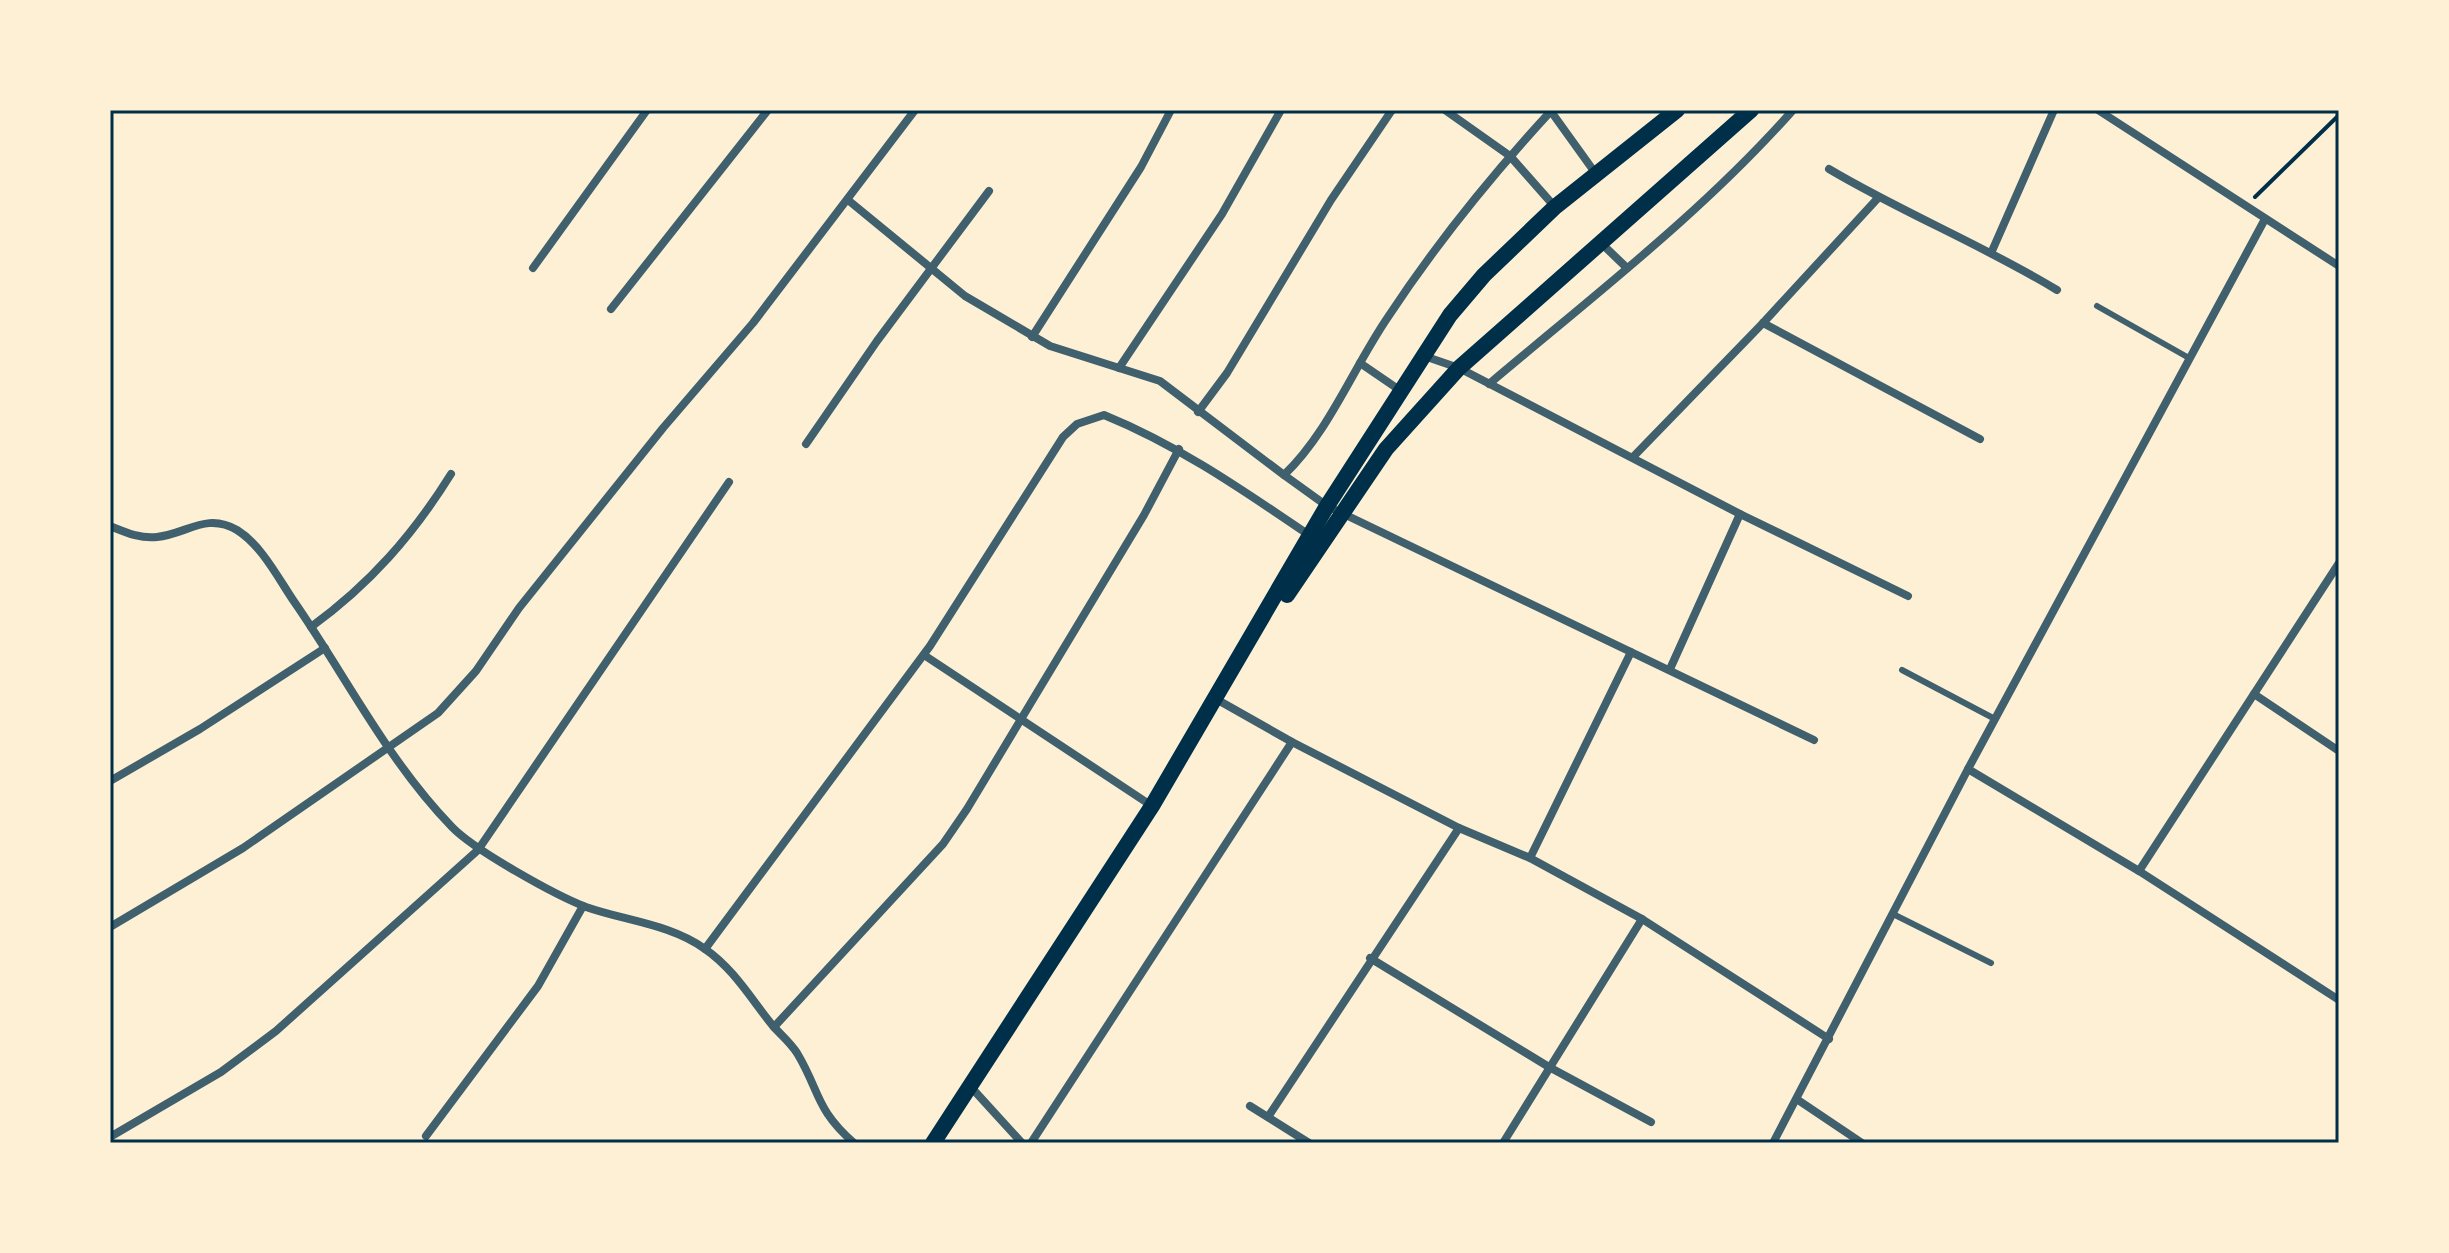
<svg xmlns="http://www.w3.org/2000/svg" width="2449" height="1253" font-family="Manrope,sans-serif">
<style>
.lines{fill:none;stroke-linecap:round;stroke-linejoin:round}
.path{stroke:#003049;stroke-width:4}
.service{stroke:#3f606c;stroke-width:6}
.minor{stroke:#3f606c;stroke-width:8}
.secondary{stroke:#003049;stroke-width:16}
.neatline{fill:none;stroke:#003049;stroke-width:3}
</style>
<rect width="100%" height="100%" fill="#fdf0d5"/>
<g class="lines">
<path class="path" d="M2255,197L2339,115"/>
<g class="service">
<path d="M2097,306L2189,358"/>
<path d="M1902,670L1995,719"/>
<path d="M1893,914L1991,963"/>
</g>
<g class="minor">
<path d="M1445,110L1510,156L1555,207"/>
<path d="M1550,110L1596,174"/>
<path d="M2098,110L2339,266"/>
<path d="M1829,169C1903,213 1983,245 2057,290"/>
<path d="M848,200L965,296L1050,346L1160,381L1284,475C1329,432 1353,368 1388,317C1436,244 1492,175 1551,111"/>
<path d="M1601,243L1627,268"/>
<path d="M1992,251L2054,110"/>
<path d="M533,268L647,110"/>
<path d="M611,309L768,110"/>
<path d="M1763,323L1980,439"/>
<path d="M1032,337L1141,167L1171,110"/>
<path d="M1424,356L1459,368L1740,514L1908,596"/>
<path d="M1360,363L1401,391"/>
<path d="M1119,368L1222,214L1281,110"/>
<path d="M1489,384C1593,296 1703,212 1793,110"/>
<path d="M1198,412L1227,373L1331,200L1392,110"/>
<path d="M806,444L877,341L989,191"/>
<path d="M1633,457L1763,323L1878,198"/>
<path d="M1284,475L1327,506L1814,740"/>
<path d="M110,526C125,532 140,539 157,537C187,534 206,512 237,530C261,545 277,576 293,600C346,676 387,760 452,827C474,850 555,895 586,907C626,921 670,924 705,949C734,969 751,999 773,1026C781,1035 790,1042 797,1053C820,1091 815,1109 854,1143"/>
<path d="M311,627C370,584 413,535 451,474"/>
<path d="M924,655L1152,806"/>
<path d="M1670,669L1740,514"/>
<path d="M2254,694L2339,751"/>
<path d="M1216,699L1292,742L1459,828L1530,858L1642,919L1829,1039"/>
<path d="M1968,769L2139,871L2339,1000"/>
<path d="M110,781L200,729L325,648"/>
<path d="M1530,858L1631,652"/>
<path d="M2139,871L2339,563"/>
<path d="M110,927L243,848L438,713L476,671L519,608L663,428L753,323L915,110"/>
<path d="M705,949L930,646L1063,437L1077,424L1104,415C1180,446 1244,491 1312,537"/>
<path d="M1370,958L1549,1067L1651,1122"/>
<path d="M774,1027L943,844L967,809L1144,515L1179,449"/>
<path d="M970,1086L1022,1143"/>
<path d="M1798,1100L1862,1143"/>
<path d="M1250,1106L1309,1143"/>
<path d="M1268,1117L1459,828"/>
<path d="M426,1136L538,986L583,906"/>
<path d="M110,1137L221,1072L276,1031L478,850L729,482"/>
<path d="M1031,1143L1292,742"/>
<path d="M1503,1143L1642,919"/>
<path d="M1773,1143L1968,769L2265,219"/>
</g>
<g class="secondary">
<path d="M1287,595L1386,449L1459,368L1751,110"/>
<path d="M933,1143L1152,806L1327,506L1450,315L1484,275L1555,207L1677,110"/>
</g>
</g>
<rect width="2449" height="1253" fill="none" stroke="#fdf0d5" stroke-width="224"/>
<rect x="112" y="112" width="2225" height="1029" class="neatline"/>
</svg>
